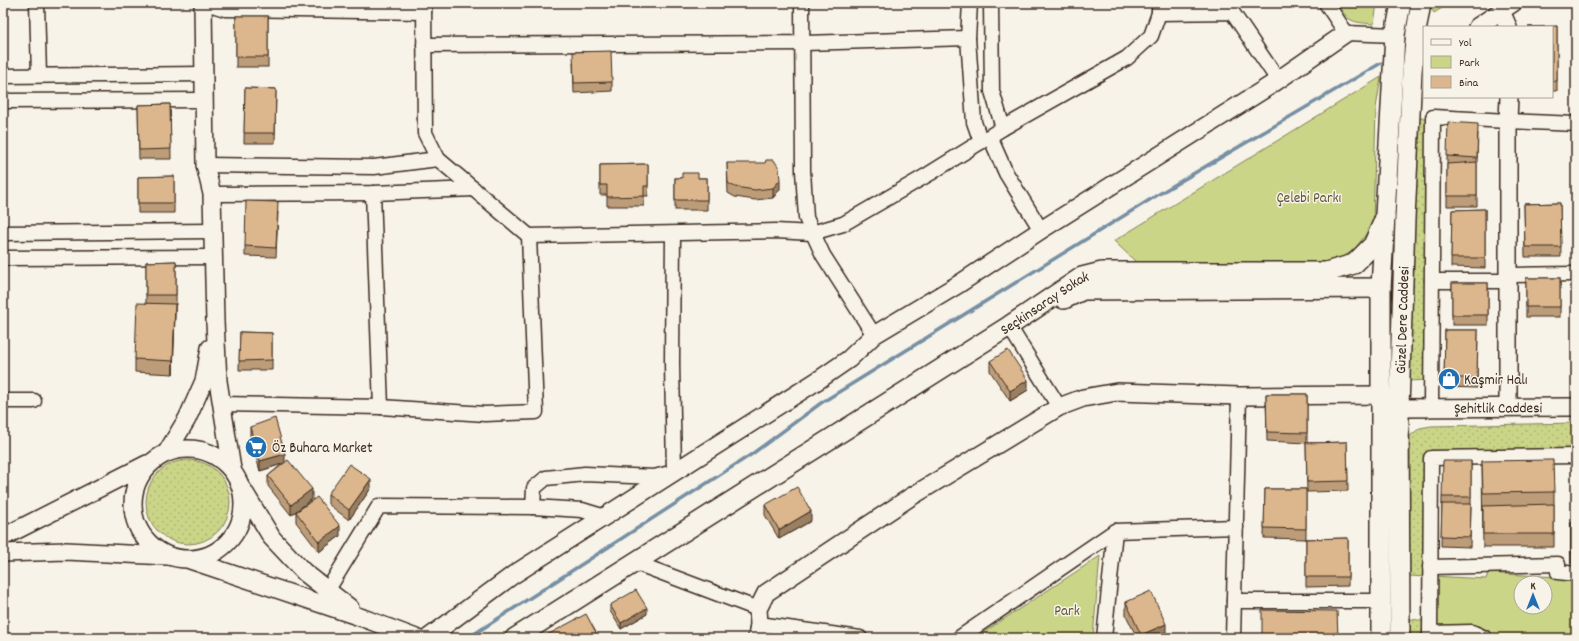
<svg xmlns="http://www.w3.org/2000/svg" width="1579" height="641" font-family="Dekko,sans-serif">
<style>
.grass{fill:url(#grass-dots);stroke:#828053}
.park{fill:#cad588;stroke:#828053;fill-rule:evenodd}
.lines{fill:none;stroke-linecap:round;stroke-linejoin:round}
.stream{stroke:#768fa3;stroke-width:3.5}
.minor-casing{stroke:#3b2a1e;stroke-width:17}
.tertiary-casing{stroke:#3b2a1e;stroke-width:20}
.secondary-casing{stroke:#3b2a1e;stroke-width:22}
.minor{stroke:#f7f3e8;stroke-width:14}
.tertiary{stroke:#f7f3e8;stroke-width:17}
.secondary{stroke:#f7f3e8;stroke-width:19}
.wall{fill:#bd9d79;stroke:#3b2a1e}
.shaded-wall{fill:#9a8063;stroke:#3b2a1e}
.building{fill:#dcb78d;stroke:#3b2a1e}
.labels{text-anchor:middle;stroke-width:3;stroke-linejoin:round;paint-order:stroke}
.park-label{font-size:15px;fill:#5f5538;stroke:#f7f3e8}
.street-label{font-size:15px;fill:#3b2a1e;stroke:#f7f3e8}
.poi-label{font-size:15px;fill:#3b2a1e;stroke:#f7f3e8;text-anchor:start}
</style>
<defs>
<pattern id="grass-dots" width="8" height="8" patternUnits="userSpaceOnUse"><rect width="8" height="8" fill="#cad588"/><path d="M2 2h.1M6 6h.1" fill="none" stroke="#aeb775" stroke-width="1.8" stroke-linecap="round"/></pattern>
</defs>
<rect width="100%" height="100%" fill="#f7f3e8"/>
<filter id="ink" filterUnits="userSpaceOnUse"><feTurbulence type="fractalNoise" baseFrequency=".025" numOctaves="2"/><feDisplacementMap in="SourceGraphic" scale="8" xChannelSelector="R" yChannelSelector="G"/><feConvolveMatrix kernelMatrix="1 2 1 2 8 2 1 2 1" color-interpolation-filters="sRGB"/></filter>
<g filter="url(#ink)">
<g class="grass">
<path d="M1428,3H1450L1434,13Z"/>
<path d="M1417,118H1430L1429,380L1408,381Z"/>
<path d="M1576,423V451L1428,452V577L1409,576L1410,436L1420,428L1431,426Z"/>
<circle cx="188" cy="502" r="42"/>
<path d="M1410,619L1426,621V638H1410Z"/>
</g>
<g class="park">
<path d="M1337,3H1377L1374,24C1352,22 1349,23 1337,3Z"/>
<path d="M1381,77L1376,108L1373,225L1354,250L1335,262L1137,263L1114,241Z"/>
<path d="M1100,556L1093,638H975Z"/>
<path d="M1488,573L1576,578V638H1495L1482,627L1434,626L1433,576L1486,579ZM1521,583H1545V607H1521Z"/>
</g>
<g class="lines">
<path class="stream" d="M468,638L752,454L821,403L1164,191L1381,63"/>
<g class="minor-casing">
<g id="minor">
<path d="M37,3L39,75"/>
<path d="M206,3L225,9L424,12"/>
<path d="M424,3L425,133L438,159L529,236L776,231L812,233L843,224L929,174L1003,128L1127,58L1151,36L1159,13V3"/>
<path d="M802,3L803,171L806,218L823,255L874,335"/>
<path d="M970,3L968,38L974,122L981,142"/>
<path d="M991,3L992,91L1003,128"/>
<path d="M1326,3L1346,33L1395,35"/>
<path d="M1159,13L1232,12L1278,80"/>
<path d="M424,45L805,43L968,38"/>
<path d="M3,76L204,74"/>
<path d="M3,101L204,100"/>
<path d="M990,137L1006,173L1041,230"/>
<path d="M205,165L374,167L438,159"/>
<path d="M373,193L381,407"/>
<path d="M212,194L373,193L474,189"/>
<path d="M3,233L213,231"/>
<path d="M3,258L213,257"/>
<path d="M1508,275L1576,274"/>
<path d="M1432,281H1508"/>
<path d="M1009,326L1059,407"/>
<path d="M3,401H34"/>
<path d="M222,404L381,407L485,414L536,412L529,236"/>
<path d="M1431,408L1433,117L1508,121L1576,124"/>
<path d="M533,507L534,488L546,478L585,474L654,477L674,472L672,363L673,234"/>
<path d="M636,563L758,609"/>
<path d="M1430,567L1558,564V572L1576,574"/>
<path d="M327,591L379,506L533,507L582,510L605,517"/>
<path d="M1234,601H1381"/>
<path d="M759,624L860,638"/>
<path d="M1430,633L1472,632L1485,638"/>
<path d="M959,638L1115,531L1236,527"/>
<path d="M1104,638L1115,531"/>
<path d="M1233,638L1239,396"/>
<path d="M1430,638L1431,458L1576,456"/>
</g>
</g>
<g class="tertiary-casing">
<g id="tertiary">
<path d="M203,3L205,165L212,194L215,322L218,381L232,469"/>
<path d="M1501,11L1508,27"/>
<path d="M1477,27L1513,3"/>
<path d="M1508,407V121L1509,97"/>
<circle cx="188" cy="504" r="55"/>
<path d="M167,452L187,419L204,381L210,348"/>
<path d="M243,490L272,538L304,572L350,608"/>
<path d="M3,537L147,464"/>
<path d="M3,553L66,551L167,556"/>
<path d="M190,560L363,618L416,638"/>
<path d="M428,638L513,575L820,379L849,359L874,335L959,284L1041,230L1271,85L1346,33"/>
<path id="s1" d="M757,638L759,624L758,609L766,593L909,498L1059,407L1083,398L1117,392L1239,396L1382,395L1399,408L1576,407"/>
</g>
</g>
<g class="secondary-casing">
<g id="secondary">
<path d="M1064,299L1083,290L1381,288"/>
<path id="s2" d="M515,638L1009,326L1082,277L1102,272H1326L1354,264L1373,245L1385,218"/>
<path d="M1381,638V288L1395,35L1401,3"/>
<path id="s3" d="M1400,638L1399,408L1405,219L1412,72L1416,32L1421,3"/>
</g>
</g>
<use href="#minor" class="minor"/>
<use href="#tertiary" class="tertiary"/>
<use href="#secondary" class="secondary"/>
</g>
<g class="wall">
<rect x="236" y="16" width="32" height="51"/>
<path d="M1557,26V91H1552V27Z"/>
<path d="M573,62L612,82V91L574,93Z"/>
<path d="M245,88L276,89L275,143H244Z"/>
<path d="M170,104L171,159H139L138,105Z"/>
<path d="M1478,133L1477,163V206H1447V156Z"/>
<path d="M727,163L780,189L773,198L755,200L735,197L728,193Z"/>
<path d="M648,164V196H644V206H607V195H600V165Z"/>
<path d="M174,176V213H138V177Z"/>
<rect x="675" y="178" width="32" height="32"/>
<path d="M1560,203L1561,257H1525L1524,204Z"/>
<path d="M1485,209V268L1451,267L1452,210Z"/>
<path d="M278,212L276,257L245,256V246Z"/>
<path d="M176,261V305H175L173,374L135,372V359L146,303V262Z"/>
<rect x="1526" y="278" width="34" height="39"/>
<rect x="1452" y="283" width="36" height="42"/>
<path d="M1445,330H1478L1477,388L1444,387Z"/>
<path d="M240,332L272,333V370H239Z"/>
<path d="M990,361L1028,390L1010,401L990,371Z"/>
<path d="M1266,394H1307V443L1267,441Z"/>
<path d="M250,427L285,462L312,499L291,515L268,486V476L282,464L260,471L250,436Z"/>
<path d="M1347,442L1348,491L1307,492L1306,443Z"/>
<path d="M1471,461V506L1470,547L1441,546L1442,497Z"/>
<path d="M1482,461L1554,492V547H1483Z"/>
<path d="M371,488L349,520L328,504V494Z"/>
<path d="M1265,489H1306V539L1264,538Z"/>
<path d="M765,505L811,521L779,539L765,515Z"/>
<path d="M296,512L340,536L319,552L296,522Z"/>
<rect x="1571" y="523" width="5" height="40"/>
<path d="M1348,538V586L1306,587V539Z"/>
<path d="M1126,602L1166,637L1164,638H1137L1126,615Z"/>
<path d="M610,605L647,614L621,629L610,611Z"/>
</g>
<g class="shaded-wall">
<path d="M780,180V189L773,198V188Z"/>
<path d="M175,304V317L173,374V361Z"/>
<path d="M1028,380V390L1010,401V391Z"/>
<path d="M285,454V463L260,471V461Z"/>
<path d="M371,479V488L349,520V510Z"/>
<path d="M312,489V499L291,515V505Z"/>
<path d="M811,511V521L779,539V530Z"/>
<path d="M340,526V536L319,552V542Z"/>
<path d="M647,608V614L621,629V623Z"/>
<path d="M1166,624V637L1164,638H1141V635Z"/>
</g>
<g class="building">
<rect x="236" y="16" width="32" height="41"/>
<path d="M1557,26V81H1552V27H1528Z"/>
<path d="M611,51L612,82L574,83L573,52Z"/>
<path d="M245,88L276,89L275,133H244Z"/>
<path d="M170,104L171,149L139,150L138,105Z"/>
<path d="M1448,122L1478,124L1477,158L1447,156Z"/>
<path d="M766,160H774L779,168L780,180L773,188L755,190L735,187L728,183L727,163H765Z"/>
<path d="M1477,162V196H1447V164Z"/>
<path d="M648,164V186H644V196L607,197V185H600V165Z"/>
<path d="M682,173H698V178H707V200H675V178H682Z"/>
<path d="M174,176V203H138V177Z"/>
<path d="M246,201L278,202L276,248L245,246Z"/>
<path d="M1560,203L1561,247H1525L1524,204Z"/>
<path d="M1485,209V258H1451L1452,210Z"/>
<path d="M176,261V295H146V262Z"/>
<rect x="1526" y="278" width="34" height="29"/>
<rect x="1452" y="283" width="36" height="32"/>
<path d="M137,303L175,304L173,361L135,359Z"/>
<path d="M1445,330H1478L1477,378H1444Z"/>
<path d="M240,332L272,333V360L239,361Z"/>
<path d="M1008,350L1028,380L1010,391L990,361Z"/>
<path d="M1266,394H1307V433L1267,432Z"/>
<path d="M275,418L285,454L260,461L250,427Z"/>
<path d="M1347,442L1348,481L1307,482L1306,443Z"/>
<path d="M288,460L312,489L291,505L268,476Z"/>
<path d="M1553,460L1554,492L1483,493L1482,461Z"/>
<path d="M1443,461H1471V497H1442Z"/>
<path d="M349,464L371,479L349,510L328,494Z"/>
<path d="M797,487L811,511L779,530L765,505Z"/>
<path d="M1265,489H1306V529L1264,528Z"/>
<path d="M317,497L340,526L319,542L296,512Z"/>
<path d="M1442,504H1471L1470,537L1441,536Z"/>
<path d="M1554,504V534H1483V506Z"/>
<rect x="1571" y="523" width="5" height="30"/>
<path d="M1348,538V577H1306V539Z"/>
<path d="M636,590L647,608L621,623L610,605Z"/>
<path d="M1151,591L1166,624L1141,635L1126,602Z"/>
<path d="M1262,610L1337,611L1338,638H1262Z"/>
<path d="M586,614L599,638H549L547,635Z"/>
</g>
</g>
<defs>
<g id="shop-disc" transform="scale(1.15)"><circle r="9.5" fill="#1f6fb2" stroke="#f7f3e8"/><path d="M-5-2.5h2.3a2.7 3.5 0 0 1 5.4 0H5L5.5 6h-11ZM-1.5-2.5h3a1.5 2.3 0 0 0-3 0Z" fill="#fff"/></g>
<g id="supermarket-disc" transform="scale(1.15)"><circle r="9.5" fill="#1f6fb2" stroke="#f7f3e8"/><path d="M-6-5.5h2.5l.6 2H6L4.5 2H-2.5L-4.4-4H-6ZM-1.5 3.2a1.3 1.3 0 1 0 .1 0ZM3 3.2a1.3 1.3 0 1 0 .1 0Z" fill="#fff"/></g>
</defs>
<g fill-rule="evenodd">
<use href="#shop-disc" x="1449" y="379"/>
<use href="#supermarket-disc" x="256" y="447"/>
</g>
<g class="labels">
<g class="park-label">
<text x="1309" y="202">Çelebi Parkı</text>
<text x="1067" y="615">Park</text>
</g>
<g class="street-label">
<text dy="5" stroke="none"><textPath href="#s2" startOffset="627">Seçkinsaray Sokak</textPath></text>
<text dy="5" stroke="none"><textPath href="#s3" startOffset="318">Güzel Dere Caddesi</textPath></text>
<text dy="5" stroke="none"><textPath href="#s1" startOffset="840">Şehitlik Caddesi</textPath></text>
</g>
<g class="poi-label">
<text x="1464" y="384">Kaşmir Halı</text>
<text x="272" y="452">Öz Buhara Market</text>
</g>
</g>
<rect width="1579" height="641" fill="none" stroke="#f7f3e8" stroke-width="16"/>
<rect x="8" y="8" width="1563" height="625" fill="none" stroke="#3b2a1e" stroke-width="1.5" filter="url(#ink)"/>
<rect x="1423" y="26" width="130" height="72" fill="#f7f3e8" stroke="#aca397"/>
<rect x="1431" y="39" width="20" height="6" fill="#f7f3e8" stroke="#aca397"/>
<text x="1459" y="46" font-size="12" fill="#3b2a1e">Yol</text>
<rect x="1431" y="56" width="20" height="12" fill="#cad588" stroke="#aca397"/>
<text x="1459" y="66" font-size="12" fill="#3b2a1e">Park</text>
<rect x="1431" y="76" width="20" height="12" fill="#dcb78d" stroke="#aca397"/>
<text x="1459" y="86" font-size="12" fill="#3b2a1e">Bina</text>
<g transform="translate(1533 595)"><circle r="19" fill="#f7f3e8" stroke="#aca397"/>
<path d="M0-3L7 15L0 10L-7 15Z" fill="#1f6fb2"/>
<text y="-6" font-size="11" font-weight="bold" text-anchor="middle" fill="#3b2a1e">K</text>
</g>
</svg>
